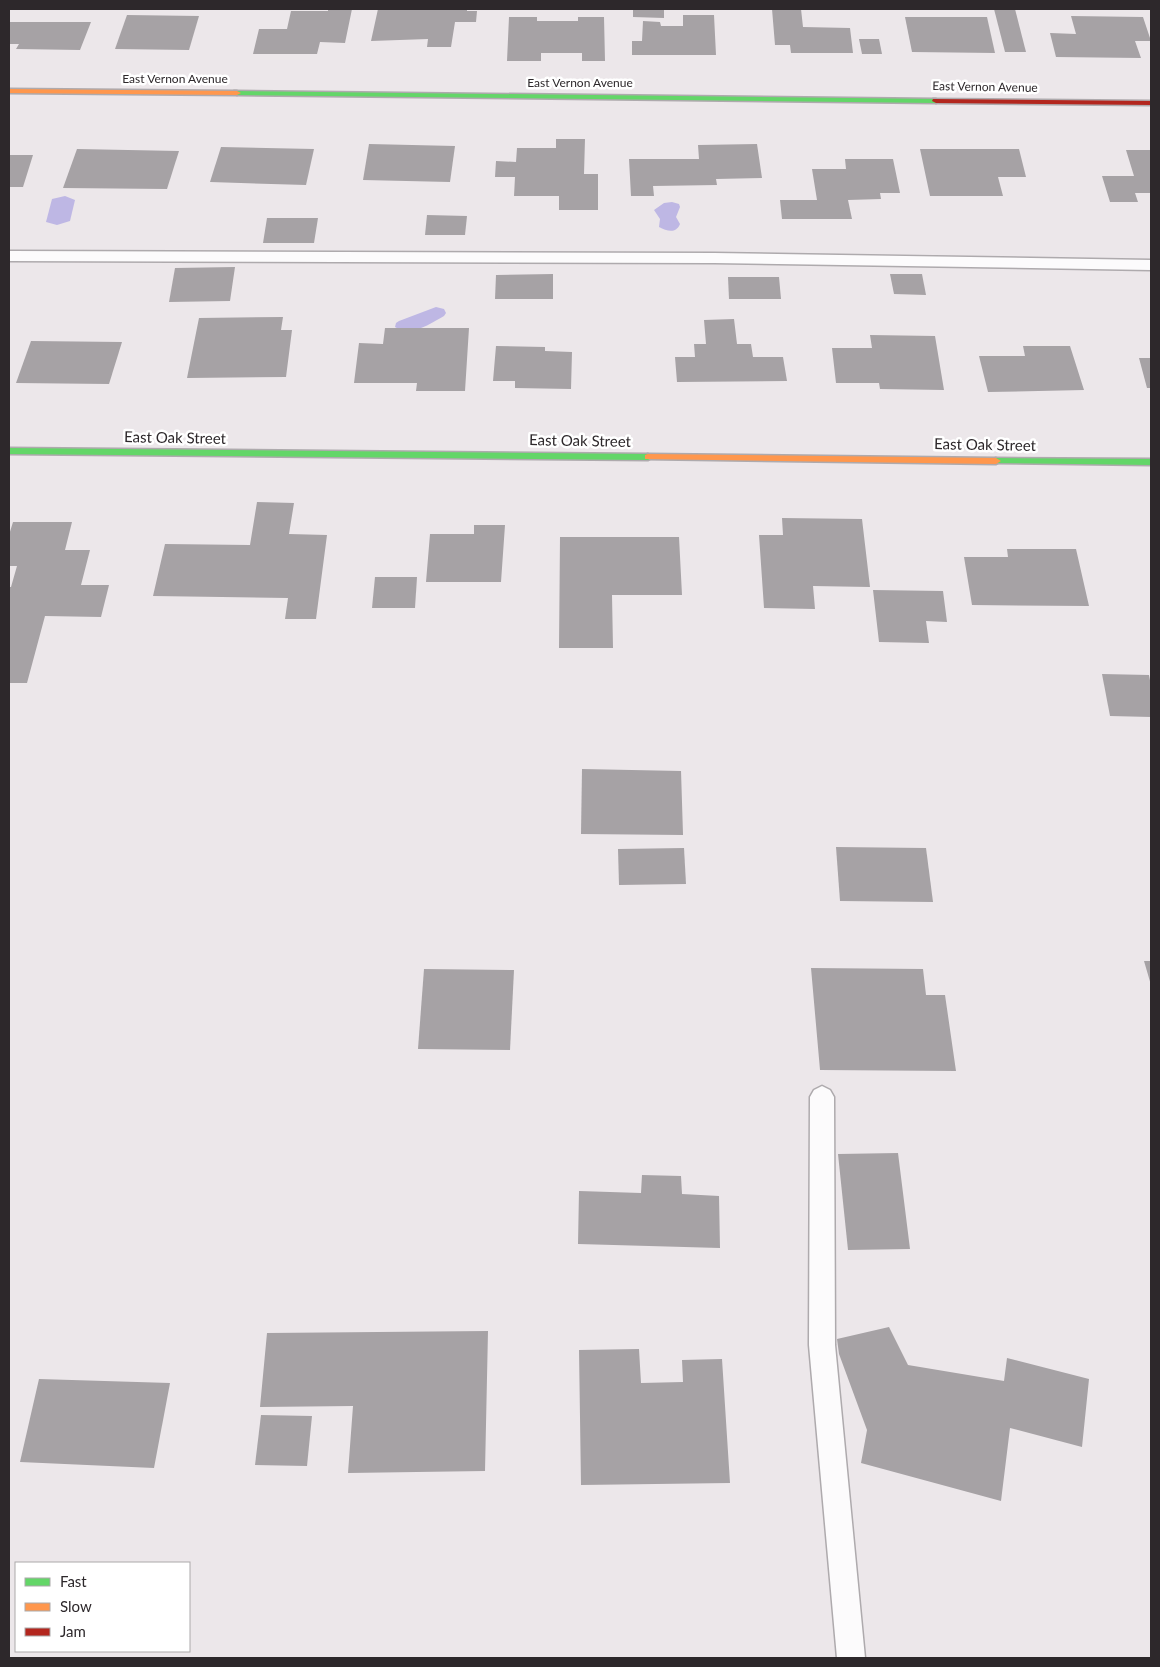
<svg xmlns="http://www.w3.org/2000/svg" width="1160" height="1667" font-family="Lato,sans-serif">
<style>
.water{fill:#beb7e4}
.building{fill:#a6a2a5}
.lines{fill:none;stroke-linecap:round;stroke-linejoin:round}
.lane-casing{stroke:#aeaaad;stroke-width:3}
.fast-casing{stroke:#aeaaad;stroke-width:3}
.slow-casing{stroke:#aeaaad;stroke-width:3}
.jam-casing{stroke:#aeaaad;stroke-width:3}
.lane{fill:#fcfbfc;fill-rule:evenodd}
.fast{fill:#63d668;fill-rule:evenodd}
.slow{fill:#ff974d;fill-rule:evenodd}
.jam{fill:#b3261e;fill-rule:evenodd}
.labels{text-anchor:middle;stroke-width:5;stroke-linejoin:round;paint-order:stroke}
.far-street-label{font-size:12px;fill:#2d282b;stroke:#fff}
.street-label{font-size:15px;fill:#2d282b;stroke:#fff}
</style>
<rect width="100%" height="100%" fill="#ece7ea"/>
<g class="water">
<path d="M65,196L75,200L70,221L57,225L46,222L52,199Z"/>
<path d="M672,202L679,204L680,207L676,217L680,224C676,234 667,231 659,227L660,219L654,210L664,203Z"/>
<path d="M436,307L444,309L446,313L444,316C431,323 411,338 395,327L396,323L399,321Z"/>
</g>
<g class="building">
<path d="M328,9H352L345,43L320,42L317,54H253L259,29H287L291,11H328Z"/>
<path d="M378,9H467V11H477L476,22H455L451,47H427L428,39L371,41Z"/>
<path d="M633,9H664V18L633,17Z"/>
<path d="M772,9H801L803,27L850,28L853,53H791L790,45H775Z"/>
<path d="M994,9H1015L1026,52H1005Z"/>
<path d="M127,15L199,16L189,50L115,49Z"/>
<path d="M683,15H714L716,55H632V41H642L643,21L660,22L661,26H683Z"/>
<path d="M1071,16L1143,17L1151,41H1135L1141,58L1056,57L1050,33L1076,34Z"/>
<path d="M509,17H537V21H578V17H604L605,61H582V53H541V61H507Z"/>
<path d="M905,17H987L995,53L912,52Z"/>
<path d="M9,22H91L80,50L16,49L19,44H9Z"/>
<path d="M859,39H879L882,54H862Z"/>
<path d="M556,139H585L584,174H598V210H559V196H514L515,177H495L496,161L516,162L517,148H556Z"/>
<path d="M369,144L455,146L450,182L363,180Z"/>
<path d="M757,144L762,178L716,179L717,185L653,186L654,196H631L629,159H699L698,145Z"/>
<path d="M221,147L314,149L306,185L210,182Z"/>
<path d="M77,149L179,151L167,189L63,188Z"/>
<path d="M920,149H1019L1026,177H998L1003,196H930Z"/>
<path d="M1126,150H1151V193H1135L1138,202H1110L1102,176H1134Z"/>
<path d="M9,155H33L23,187H9Z"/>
<path d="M845,159H893L900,193H880L881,199L848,200L852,219H782L780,200H817L812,169H846Z"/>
<path d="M427,215L467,216L465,235H425Z"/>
<path d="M267,218H318L314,243H263Z"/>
<path d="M235,267L230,301L169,302L175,268Z"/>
<path d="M553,274V299H495L496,275Z"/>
<path d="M890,274H922L926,295L894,294Z"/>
<path d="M728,277H779L781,299H729Z"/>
<path d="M283,317L281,330H292L286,377L187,378L199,318Z"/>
<path d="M734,319L737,344H751L753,357H783L787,381L677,382L675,357H695L694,344H706L704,320Z"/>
<path d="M385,328H469L465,391H416L417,383H354L359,343L383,344Z"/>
<path d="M870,335L935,336L944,390L880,389L879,383H836L832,348H872Z"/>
<path d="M31,341L122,342L109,384L16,383Z"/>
<path d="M496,346L545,347V351L572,352L571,389L515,388V381H493Z"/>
<path d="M1023,346H1070L1084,390L988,392L979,356H1025Z"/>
<path d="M1139,358H1151V388H1147Z"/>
<path d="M257,502L294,503L289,534L327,535L316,619H285L288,598L153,596L165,544L250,545Z"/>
<path d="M782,518L862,519L870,587L813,586L815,609L764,608L759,535H783Z"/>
<path d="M13,522H72L65,550H90L81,585H109L101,617L45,616L27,683H9V587H11L17,566H9V535Z"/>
<path d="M474,525H505L501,582H426L430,534H474Z"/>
<path d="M560,537H679L682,595H612L613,648H559Z"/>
<path d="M1007,549H1076L1089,606L972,605L964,557H1008Z"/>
<path d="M375,577H417L415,608H372Z"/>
<path d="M873,590L943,591L947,622L926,621L929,643L879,642Z"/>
<path d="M1102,674L1149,675L1151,686V717L1110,716Z"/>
<path d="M582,769L681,771L683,835L581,834Z"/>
<path d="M836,847L926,848L933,902L840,901Z"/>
<path d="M684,848L686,884L619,885L618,849Z"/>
<path d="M1144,961H1151V985Z"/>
<path d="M811,968L923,969L926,995H945L956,1071L820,1070Z"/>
<path d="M424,969L514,970L510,1050L418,1049Z"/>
<path d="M898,1153L910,1249L848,1250L838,1154Z"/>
<path d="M642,1175L681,1176L682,1194L719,1196L720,1248L578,1244L579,1191L641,1193Z"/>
<path d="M889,1327L908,1365L1004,1381L1007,1358L1089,1379L1082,1447L1010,1428L1001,1501L861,1463L867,1430L839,1354L837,1339Z"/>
<path d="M488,1331L485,1471L348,1473L353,1406L260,1407L267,1333Z"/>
<path d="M639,1349L641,1383L683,1382L682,1360L722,1359L730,1483L581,1485L579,1350Z"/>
<path d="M39,1379L170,1383L154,1468L20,1462Z"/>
<path d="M261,1415L312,1416L307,1466L255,1465Z"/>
</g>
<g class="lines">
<g class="lane-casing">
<g id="lane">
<path d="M9,251L714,253L1151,260V270L714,263L9,261Z"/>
<path d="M822,1086L830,1090L834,1097L835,1345L865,1658H837L809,1345L810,1097L814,1090Z"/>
</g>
</g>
<g class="fast-casing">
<g id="fast">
<path d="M234,91L936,99L940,101L936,103L237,95L233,93Z"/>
<path d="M9,448L648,454L653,457L648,460L9,454Z"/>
<path d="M996,458L1151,459V465L993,463V459Z"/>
</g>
</g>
<g class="slow-casing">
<g id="slow">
<path d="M9,89L237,91L241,93L237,95L9,93Z"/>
<path d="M648,454L996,458L1001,461L996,464L645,459V455Z"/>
</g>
</g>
<g class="jam-casing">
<path id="jam" d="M933,99L1151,101V105L936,103L932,101Z"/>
</g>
<use href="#lane" class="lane"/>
<use href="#fast" class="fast"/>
<use href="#slow" class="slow"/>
<use href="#jam" class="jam"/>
</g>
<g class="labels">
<g class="far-street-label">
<text x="175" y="83">East Vernon Avenue</text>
<text x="580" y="87">East Vernon Avenue</text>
<text transform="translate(985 87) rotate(1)" y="4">East Vernon Avenue</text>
</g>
<g class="street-label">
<text transform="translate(175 438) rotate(1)" y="5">East Oak Street</text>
<text transform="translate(580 441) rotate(1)" y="5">East Oak Street</text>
<text transform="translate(985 445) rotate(1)" y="5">East Oak Street</text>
</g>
</g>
<rect width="1160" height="1667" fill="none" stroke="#2d282b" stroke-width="20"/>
<rect x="15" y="1562" width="175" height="90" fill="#ffffff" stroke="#aba9aa"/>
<rect x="25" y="1578" width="25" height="8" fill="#63d668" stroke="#aba9aa"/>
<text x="60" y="1587" font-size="15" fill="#2d282b">Fast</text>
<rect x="25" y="1603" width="25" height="8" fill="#ff974d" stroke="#aba9aa"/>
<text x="60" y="1612" font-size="15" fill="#2d282b">Slow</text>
<rect x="25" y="1628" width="25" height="8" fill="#b3261e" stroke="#aba9aa"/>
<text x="60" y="1637" font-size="15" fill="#2d282b">Jam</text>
</svg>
